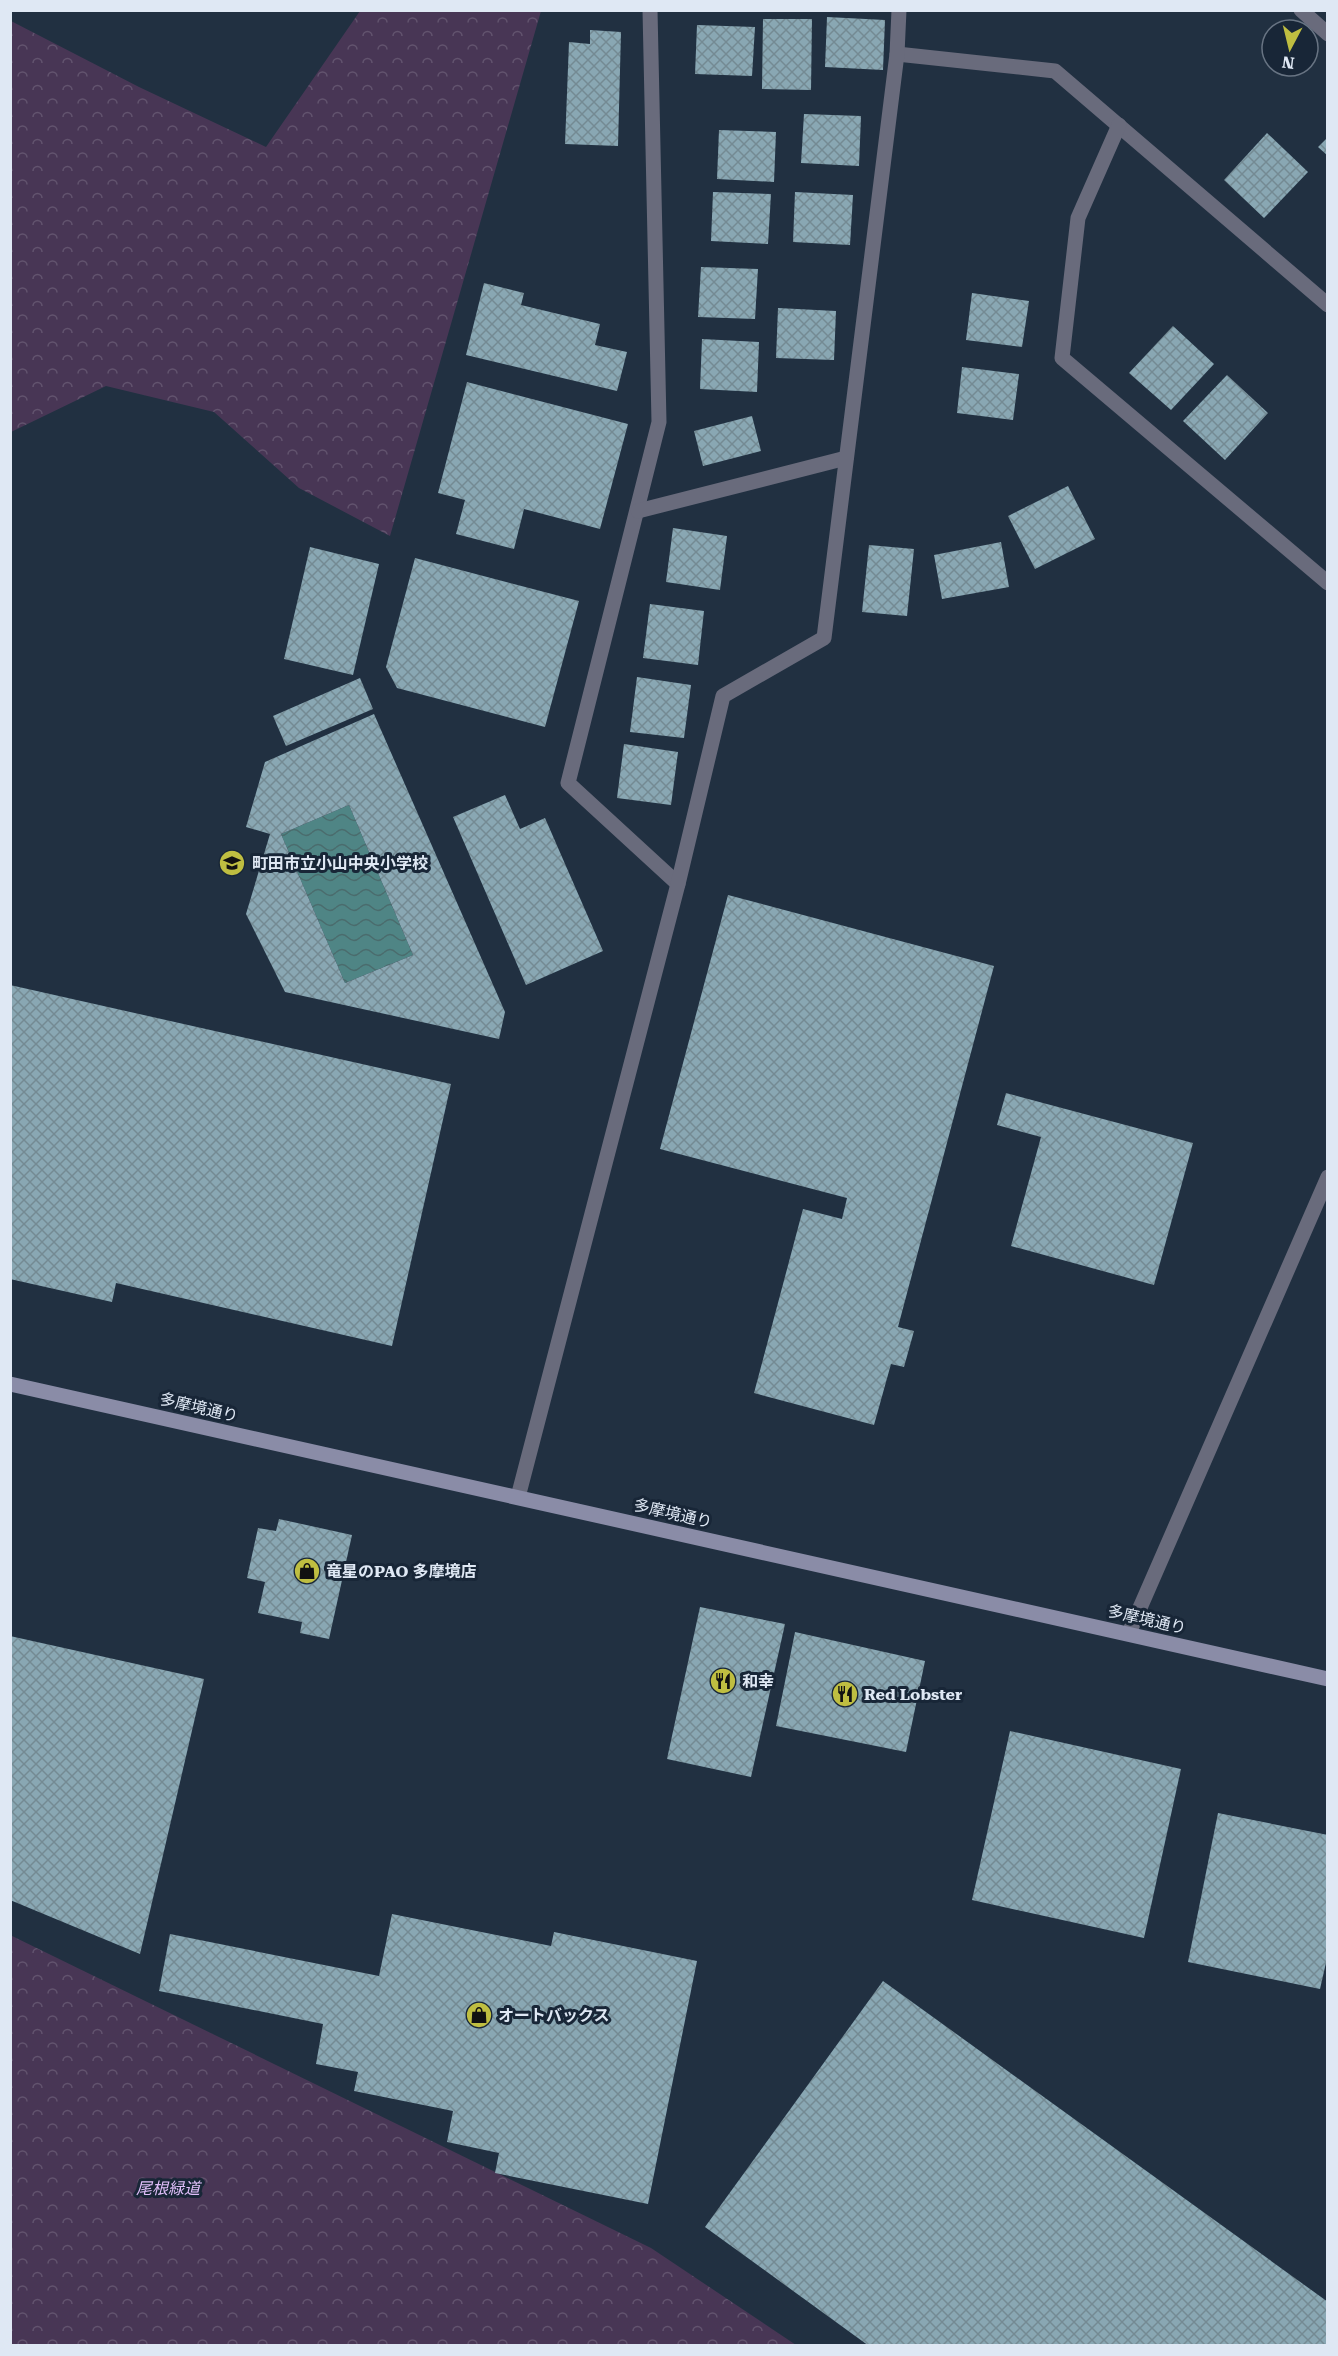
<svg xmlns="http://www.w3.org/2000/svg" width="1338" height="2356" font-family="'Roboto Serif','Noto Sans JP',serif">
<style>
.forest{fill:url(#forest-crowns)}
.water{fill:url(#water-waves)}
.building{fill:url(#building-cross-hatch);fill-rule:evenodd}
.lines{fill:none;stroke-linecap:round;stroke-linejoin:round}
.street{stroke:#696b7c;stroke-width:15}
.secondary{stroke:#8a8ca7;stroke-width:15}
.labels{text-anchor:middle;stroke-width:6;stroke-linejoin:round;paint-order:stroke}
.poi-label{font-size:16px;font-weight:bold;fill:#dfe8f4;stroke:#182637;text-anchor:start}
.street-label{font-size:16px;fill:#dfe8f4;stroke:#182637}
.park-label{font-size:16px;font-style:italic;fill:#e0bffa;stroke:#182637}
</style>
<defs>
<pattern id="forest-crowns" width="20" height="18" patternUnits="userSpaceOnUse" patternTransform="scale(1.5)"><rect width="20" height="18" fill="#483655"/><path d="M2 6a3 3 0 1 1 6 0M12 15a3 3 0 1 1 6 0" fill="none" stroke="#62536e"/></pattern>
<pattern id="water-waves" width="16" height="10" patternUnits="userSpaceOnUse" patternTransform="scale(1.5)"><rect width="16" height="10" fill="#4f8585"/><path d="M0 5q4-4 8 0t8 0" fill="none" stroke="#4a6c6d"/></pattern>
<pattern id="building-cross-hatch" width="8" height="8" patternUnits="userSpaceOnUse" patternTransform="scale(1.5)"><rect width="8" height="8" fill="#89a7b3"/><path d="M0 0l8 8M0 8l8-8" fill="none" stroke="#748a93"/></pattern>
</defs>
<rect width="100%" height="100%" fill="#213041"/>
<g class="forest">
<path d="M360,11H541L390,536L299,488L214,412L106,386L11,432V21L139,87L266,147Z"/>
<path d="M10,1935L651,2248L796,2345H11Z"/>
</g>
<path class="water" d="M349,805L413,955L345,983L281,834Z"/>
<g class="building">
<path d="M827,17L885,20L883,70L825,67Z"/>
<path d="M763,19H812L811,90L762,89Z"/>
<path d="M697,25L755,27L752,76L695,74Z"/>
<path d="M590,30L621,32L618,146L565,144L569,42L590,44Z"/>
<path d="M804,114L861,116L859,166L801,163Z"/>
<path d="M719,130L776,132L774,182L717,179Z"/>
<path d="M1267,133L1308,172L1264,218L1224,180Z"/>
<path d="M1328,137V156L1318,147Z"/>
<path d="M713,192L771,194L768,244L711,241Z"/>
<path d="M795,192L853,195L850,245L793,242Z"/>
<path d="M701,267L758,269L755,319L698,317Z"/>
<path d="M484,283L524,293L521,305L600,324L595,345L627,352L617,391L466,355Z"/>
<path d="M972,293L1029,301L1022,347L966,340Z"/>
<path d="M778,308L836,311L834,360L776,358Z"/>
<path d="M1173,326L1214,364L1171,410L1129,373Z"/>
<path d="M702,339L759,342L757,392L700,389Z"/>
<path d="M962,367L1019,374L1013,420L957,413Z"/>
<path d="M1227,375L1268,413L1225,460L1183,421Z"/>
<path d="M467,382L628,424L600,529L524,509L514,549L456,534L465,500L438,493Z"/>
<path d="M752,416L761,451L703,466L694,431Z"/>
<path d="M1068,486L1095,539L1035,569L1008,516Z"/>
<path d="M673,528L727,536L720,590L666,582Z"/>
<path d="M1001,542L1009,587L942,599L934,555Z"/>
<path d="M869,545L914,549L907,616L862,612Z"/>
<path d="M310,547L379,564L353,675L284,659Z"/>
<path d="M415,558L579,601L545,727L397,688L386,667Z"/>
<path d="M650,604L704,611L698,665L643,658Z"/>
<path d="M637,677L691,685L684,738L630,732Z"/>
<path d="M360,678L373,709L286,746L273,716Z"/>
<path d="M374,714L505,1012L499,1039L285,992L246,914L270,834L246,827L265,762ZM349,805L413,955L345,983L281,834Z"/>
<path d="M624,744L678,752L671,805L617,798Z"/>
<path d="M505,795L520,829L545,818L603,951L526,985L453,817Z"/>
<path d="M728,895L994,966L898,1327L914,1331L904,1367L891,1364L874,1425L754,1393L803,1209L842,1219L847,1198L660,1149Z"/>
<path d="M10,985L451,1084L392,1346L116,1283L112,1302L10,1279Z"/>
<path d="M1006,1093L1193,1143L1154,1285L1011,1246L1041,1137L997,1125Z"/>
<path d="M279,1519L352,1535L329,1639L300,1633L302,1622L258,1613L265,1582L247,1578L258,1528L276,1531Z"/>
<path d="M700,1607L785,1624L751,1777L667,1759Z"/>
<path d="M795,1632L925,1661L906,1752L776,1726Z"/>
<path d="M10,1636L204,1679L140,1954L10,1900Z"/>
<path d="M1010,1731L1181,1769L1144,1938L972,1900Z"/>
<path d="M1218,1813L1328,1835V1954L1320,1989L1188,1962Z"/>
<path d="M392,1914L551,1946L554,1932L697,1961L648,2204L495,2173L499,2153L447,2142L453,2111L354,2091L358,2072L316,2064L323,2024L159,1991L170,1934L379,1976Z"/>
<path d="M883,1981L1328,2302V2346H869L705,2227Z"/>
</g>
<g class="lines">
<g class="street">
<path d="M650,10L659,422L568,783L678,884"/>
<path d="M1301,10L1328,34"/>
<path d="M897,54L1055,71L1328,305"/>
<path d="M1119,125L1078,218L1062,358L1328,583"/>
<path d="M638,511L846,458"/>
<path d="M518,1497L678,884L723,696L824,638L897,54L899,10"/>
<path d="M1129,1633L1328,1177"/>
</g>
<path class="secondary" d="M10,1384L1328,1679"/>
</g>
<defs>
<g id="school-disc" transform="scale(1.35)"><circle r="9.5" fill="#bfbe41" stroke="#182637"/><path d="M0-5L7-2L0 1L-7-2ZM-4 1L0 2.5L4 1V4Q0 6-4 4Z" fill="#111"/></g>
<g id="shop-disc" transform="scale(1.35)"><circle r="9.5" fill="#bfbe41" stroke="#182637"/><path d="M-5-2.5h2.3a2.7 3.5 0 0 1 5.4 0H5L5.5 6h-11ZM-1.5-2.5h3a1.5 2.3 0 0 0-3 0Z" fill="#111"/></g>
<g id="restaurant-disc" transform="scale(1.35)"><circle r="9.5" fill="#bfbe41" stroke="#182637"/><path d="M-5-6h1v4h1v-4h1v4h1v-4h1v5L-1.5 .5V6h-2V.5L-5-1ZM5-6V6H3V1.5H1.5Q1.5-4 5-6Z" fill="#111"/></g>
</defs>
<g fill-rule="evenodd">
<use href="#school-disc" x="232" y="863"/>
<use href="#shop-disc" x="307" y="1571"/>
<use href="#restaurant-disc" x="723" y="1681"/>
<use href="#restaurant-disc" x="845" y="1694"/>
<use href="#shop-disc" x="479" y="2015"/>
</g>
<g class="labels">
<g class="poi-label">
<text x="252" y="869">町田市立小山中央小学校</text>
<text x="326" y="1577">竜星のPAO 多摩境店</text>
<text x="742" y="1687">和幸</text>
<text x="864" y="1700">Red Lobster</text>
<text x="498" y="2021">オートバックス</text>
</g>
<g class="street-label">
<text transform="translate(199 1407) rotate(13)" y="6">多摩境通り</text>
<text transform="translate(673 1513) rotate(13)" y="6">多摩境通り</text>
<text transform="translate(1147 1619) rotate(13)" y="6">多摩境通り</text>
</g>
<g class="park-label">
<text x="168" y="2194">尾根緑道</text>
</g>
</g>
<rect width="1338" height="2356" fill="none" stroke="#dfe8f4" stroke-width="24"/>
<g transform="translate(1290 48) rotate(187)"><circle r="28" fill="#182637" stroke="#687483" stroke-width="1.5"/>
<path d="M0-4.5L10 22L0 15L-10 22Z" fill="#bfbe41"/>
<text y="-9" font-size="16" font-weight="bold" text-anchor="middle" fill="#dfe8f4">N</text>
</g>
</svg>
